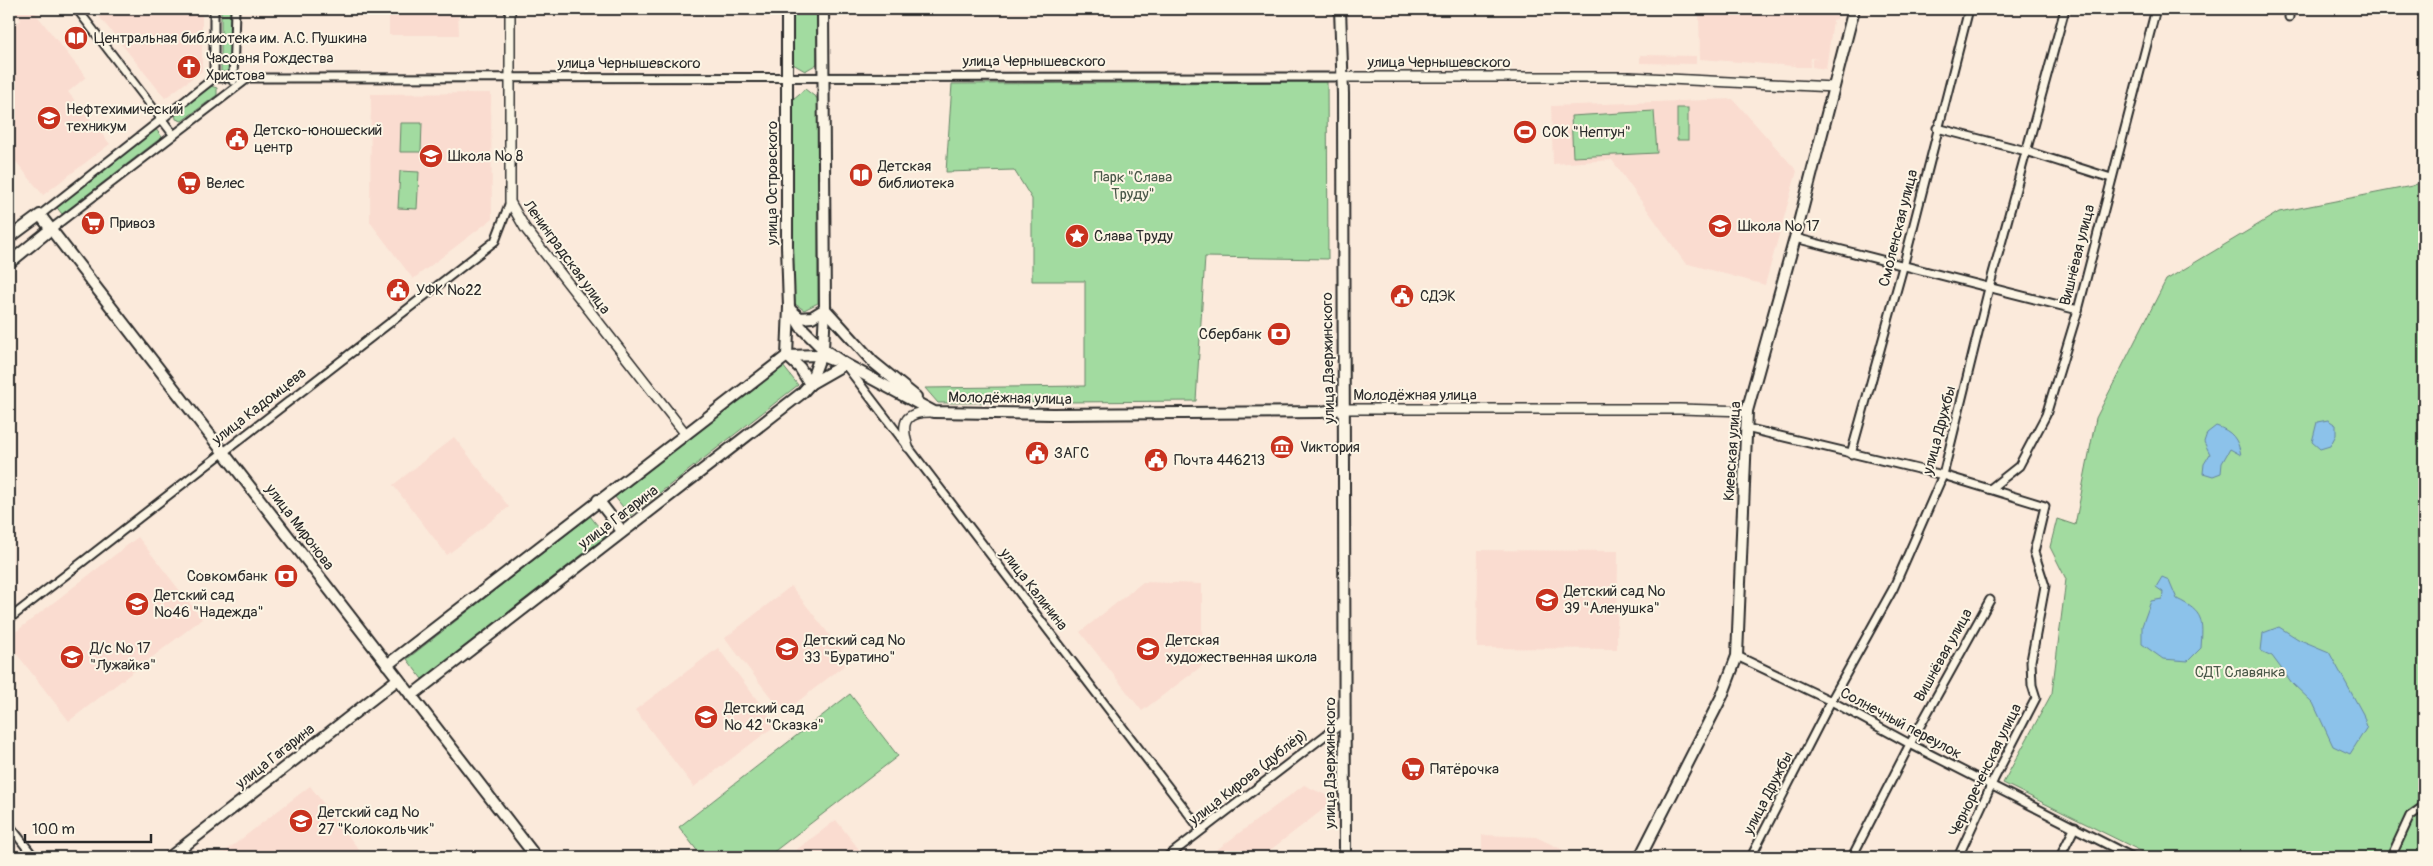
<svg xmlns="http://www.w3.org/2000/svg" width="2433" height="866" font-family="Pangolin,sans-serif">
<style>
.built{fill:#fadcd0}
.green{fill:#a2dba0;stroke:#668366}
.water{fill:#8cc2ea;stroke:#65869e}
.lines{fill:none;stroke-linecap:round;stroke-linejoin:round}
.minor-casing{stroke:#2b2b2b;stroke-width:11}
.tertiary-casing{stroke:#2b2b2b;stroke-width:12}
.secondary-casing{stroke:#2b2b2b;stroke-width:14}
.minor{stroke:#fcf5e5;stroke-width:7}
.tertiary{stroke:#fcf5e5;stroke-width:9}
.secondary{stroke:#fcf5e5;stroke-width:10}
.labels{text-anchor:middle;stroke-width:4;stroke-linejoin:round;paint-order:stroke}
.poi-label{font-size:15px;fill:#2b2b2b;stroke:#fcf5e5;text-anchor:start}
.street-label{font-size:15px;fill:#2b2b2b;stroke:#fcf5e5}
.park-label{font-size:15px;fill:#495748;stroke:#fcf5e5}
</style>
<rect width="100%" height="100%" fill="#fbeadb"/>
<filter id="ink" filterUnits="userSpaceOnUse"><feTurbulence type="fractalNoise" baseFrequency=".02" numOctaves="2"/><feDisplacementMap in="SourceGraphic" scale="10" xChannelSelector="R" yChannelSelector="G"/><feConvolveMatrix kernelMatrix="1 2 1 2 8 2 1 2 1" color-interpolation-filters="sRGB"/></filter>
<g filter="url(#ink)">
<g class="built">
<path d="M12,9H32L86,77L68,92L110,144L43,195L9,153V29L21,20Z"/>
<path d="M93,9H202V71L165,98Z"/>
<path d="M389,9H458L459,35H389Z"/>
<path d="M1699,9H1837V19L1833,20L1826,69L1812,67V59H1818L1811,58L1810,67H1795V62L1794,66L1700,59Z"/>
<path d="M1640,55L1696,56V64L1640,63Z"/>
<path d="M491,93L492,219L413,279L370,222L371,94Z"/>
<path d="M1733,99L1797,171L1765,285L1685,263L1612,160L1553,164L1551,106Z"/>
<path d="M454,437L509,507L447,555L393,485Z"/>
<path d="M138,537L202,619L69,721L9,644V637Z"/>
<path d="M1478,550L1618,551L1617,649L1477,648Z"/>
<path d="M1143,582L1202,584V666L1142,711L1080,632Z"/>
<path d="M791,586L850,661L783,713L725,638Z"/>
<path d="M718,648L776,725L694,787L635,710Z"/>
<path d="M1304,785L1330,797L1329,805L1261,857H1207Z"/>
<path d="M310,786L363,855L360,857H218Z"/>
<path d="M836,820L865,857H787Z"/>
<path d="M1482,835L1536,837L1578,857H1482Z"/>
</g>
<g class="green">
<rect x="221" y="9" width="10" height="63"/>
<path d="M793,9H817V64L805,71L793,64Z"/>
<path d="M1327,82L1328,259L1205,257L1196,401L938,403L925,388L1085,386V281H1032V199L1014,170L946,172L952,84Z"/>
<path d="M211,86L217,88V95L182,121L176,119L175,113Z"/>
<path d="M805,89L818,99V303L804,310L792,302L793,99Z"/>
<rect x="1677" y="108" width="11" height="32"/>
<path d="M1654,111L1657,153L1573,157L1571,116Z"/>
<path d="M401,123H422L421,152H400Z"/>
<path d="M155,128L162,137L62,214L55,205Z"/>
<path d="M400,171L419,172L417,209L398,208Z"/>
<path d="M2424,181V857H2153L2003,783L2052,693L2066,579L2050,547L2057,519L2075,525L2096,418L2166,280L2279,212L2412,186Z"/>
<path d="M783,366L798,385L630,516L615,497Z"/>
<path d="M590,516L606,536L422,679L407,659Z"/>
<path d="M850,694L898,756L767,857H702L679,827Z"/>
</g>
<g class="water">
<path d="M2328,420L2336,425V435L2330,446L2320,449L2312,442L2317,422Z"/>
<path d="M2216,426C2232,431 2238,439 2241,455L2230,449L2222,463L2221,473L2213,476L2203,473L2204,464L2210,454L2204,442L2207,433Z"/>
<path d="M2162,577L2169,580L2177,599C2204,612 2203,620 2201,648L2188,661L2163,659L2142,644V626L2151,601L2162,599L2163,592L2156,587Z"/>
<path d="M2279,627L2298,639L2329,652L2363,714L2367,727L2350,754L2333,746L2313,703L2292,683L2272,656L2261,651L2263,633Z"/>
</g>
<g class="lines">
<g class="minor-casing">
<g id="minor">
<path d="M77,9L173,134"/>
<path d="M214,9V78"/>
<path d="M2289,9V17"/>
<path d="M233,81L235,9"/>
<path d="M1937,128L2026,151L2111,178"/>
<path d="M40,215L214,78L1343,77"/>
<path d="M51,229L247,79"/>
<path d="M1795,238L2078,310"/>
<path d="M847,367L1201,830"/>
<path d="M1746,428L1943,475L2045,506L2034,552L2045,586L2031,661L2032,685L2036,698L1994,779L1958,857"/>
<path d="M1851,454L1903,267L1969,9"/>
<path d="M1990,489L2019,466L2046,415L2078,310L2156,9"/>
<path d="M9,619L495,241L510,202"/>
<path d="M1737,656L1831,701L1910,744L2132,857"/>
<path d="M9,825L34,857"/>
<path d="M1167,857L1331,731"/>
<path d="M1751,857L1831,701L1893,589L1943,475L1989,288L2065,9"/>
<path d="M1852,857L1910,744L1990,600"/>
<path d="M2060,857L2075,827"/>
<path d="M2391,857L2410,816L2424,806"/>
</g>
</g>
<g class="tertiary-casing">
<g id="tertiary">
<path d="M510,9V202L525,228L685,433"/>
<path d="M1343,77H1629L1834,87"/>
<path d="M1342,409H1679L1747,411"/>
<path d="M908,447C900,421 905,411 934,412"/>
<path d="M1331,731L1345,719"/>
</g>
</g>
<g class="secondary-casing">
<g id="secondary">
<path d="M787,9V246L789,307L787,356"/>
<path d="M1340,9L1343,94L1345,857"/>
<path d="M9,238L40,215L536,857"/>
<path d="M9,263L51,229"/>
<path d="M789,307L801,327L823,349L845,364L934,412L1053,414L1321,412L1342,409"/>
<path d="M825,309L873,362L916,397"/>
<path d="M793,312L800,318L812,317L825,309"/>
<path d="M787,356L800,368L810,384"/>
<path d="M810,384L823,349L825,309L823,9"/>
<path d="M598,500L622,531"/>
<path d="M387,665L787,356L819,355L832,360"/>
<path d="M411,696L802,393L810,384L845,364"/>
<path d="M170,857L398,679"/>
<path d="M1640,857L1722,696L1737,656L1747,411L1795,238L1854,9"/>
</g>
</g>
<use href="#minor" class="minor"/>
<use href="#tertiary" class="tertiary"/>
<use href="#secondary" class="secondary"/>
</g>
</g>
<defs>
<g id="library-disc" transform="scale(1.25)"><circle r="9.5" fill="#c8321e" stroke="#fcf5e5"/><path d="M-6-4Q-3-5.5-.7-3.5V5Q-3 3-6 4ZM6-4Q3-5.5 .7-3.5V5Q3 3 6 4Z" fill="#fff"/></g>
<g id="church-disc" transform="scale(1.25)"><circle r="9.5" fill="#c8321e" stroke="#fcf5e5"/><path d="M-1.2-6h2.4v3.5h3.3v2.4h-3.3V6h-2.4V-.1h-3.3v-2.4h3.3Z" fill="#fff"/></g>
<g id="university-disc" transform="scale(1.25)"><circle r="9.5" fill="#c8321e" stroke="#fcf5e5"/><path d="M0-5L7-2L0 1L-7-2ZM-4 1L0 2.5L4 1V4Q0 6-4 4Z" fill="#fff"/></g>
<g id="stadium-disc" transform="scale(1.25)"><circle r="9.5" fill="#c8321e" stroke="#fcf5e5"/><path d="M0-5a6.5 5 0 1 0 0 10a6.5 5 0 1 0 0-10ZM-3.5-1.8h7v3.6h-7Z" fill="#fff"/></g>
<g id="civic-disc" transform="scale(1.25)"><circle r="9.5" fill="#c8321e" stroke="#fcf5e5"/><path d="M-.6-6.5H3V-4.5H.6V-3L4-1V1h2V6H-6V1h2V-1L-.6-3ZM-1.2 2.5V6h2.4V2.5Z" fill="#fff"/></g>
<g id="school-disc" transform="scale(1.25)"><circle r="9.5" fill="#c8321e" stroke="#fcf5e5"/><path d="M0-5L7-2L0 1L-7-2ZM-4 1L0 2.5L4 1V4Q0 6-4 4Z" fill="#fff"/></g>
<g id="supermarket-disc" transform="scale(1.25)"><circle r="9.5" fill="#c8321e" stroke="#fcf5e5"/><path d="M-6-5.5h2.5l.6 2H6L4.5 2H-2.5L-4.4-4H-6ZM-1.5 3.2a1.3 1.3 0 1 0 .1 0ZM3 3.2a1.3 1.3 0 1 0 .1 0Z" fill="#fff"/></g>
<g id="sight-disc" transform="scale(1.25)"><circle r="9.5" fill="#c8321e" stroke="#fcf5e5"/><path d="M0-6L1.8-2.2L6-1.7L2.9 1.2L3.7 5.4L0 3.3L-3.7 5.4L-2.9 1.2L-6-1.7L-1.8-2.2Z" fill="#fff"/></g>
<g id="bank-disc" transform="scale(1.25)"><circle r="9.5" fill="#c8321e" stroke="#fcf5e5"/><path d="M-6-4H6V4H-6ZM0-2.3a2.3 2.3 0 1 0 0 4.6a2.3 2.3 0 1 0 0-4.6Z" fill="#fff"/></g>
<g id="museum-disc" transform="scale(1.25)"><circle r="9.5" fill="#c8321e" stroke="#fcf5e5"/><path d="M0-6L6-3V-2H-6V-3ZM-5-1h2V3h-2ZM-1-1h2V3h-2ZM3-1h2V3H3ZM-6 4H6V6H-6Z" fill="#fff"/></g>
</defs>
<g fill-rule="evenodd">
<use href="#library-disc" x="76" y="38"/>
<use href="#church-disc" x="189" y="67"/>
<use href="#university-disc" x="49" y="118"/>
<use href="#stadium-disc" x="1525" y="132"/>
<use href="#civic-disc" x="237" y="139"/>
<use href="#school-disc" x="431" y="156"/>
<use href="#library-disc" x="861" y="175"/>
<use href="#supermarket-disc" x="189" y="183"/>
<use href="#supermarket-disc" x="93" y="223"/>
<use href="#school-disc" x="1720" y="226"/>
<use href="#sight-disc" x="1077" y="236"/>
<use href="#civic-disc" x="398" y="290"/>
<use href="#civic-disc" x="1402" y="296"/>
<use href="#bank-disc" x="1279" y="334"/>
<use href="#museum-disc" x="1282" y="447"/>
<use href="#civic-disc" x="1037" y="453"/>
<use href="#civic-disc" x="1156" y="460"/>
<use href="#bank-disc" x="286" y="576"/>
<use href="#school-disc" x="1547" y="600"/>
<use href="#school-disc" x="137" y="604"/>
<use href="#school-disc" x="787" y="649"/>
<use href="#school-disc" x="1148" y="649"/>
<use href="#school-disc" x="72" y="657"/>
<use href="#school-disc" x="706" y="717"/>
<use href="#supermarket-disc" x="1413" y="769"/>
<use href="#school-disc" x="301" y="821"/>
</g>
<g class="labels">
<g class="poi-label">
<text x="94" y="43">Центральная библиотека им. А.С. Пушкина</text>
<text x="206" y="63">Часовня Рождества<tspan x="206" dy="17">Христова</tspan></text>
<text x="66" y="114">Нефтехимический<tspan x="66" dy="17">техникум</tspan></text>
<text x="254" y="135">Детско-юношеский<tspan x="254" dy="17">центр</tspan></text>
<text x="1542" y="137">СОК "Нептун"</text>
<text x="448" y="161">Школа № 8</text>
<text x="878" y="171">Детская<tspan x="878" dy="17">библиотека</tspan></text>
<text x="206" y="188">Велес</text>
<text x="110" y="228">Привоз</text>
<text x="1738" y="231">Школа № 17</text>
<text x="1094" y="241">Слава Труду</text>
<text x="416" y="295">УФК №22</text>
<text x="1420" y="301">СДЭК</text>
<text x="1262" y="339" text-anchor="end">Сбербанк</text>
<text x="1300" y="452">Vиктория</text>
<text x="1054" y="458">ЗАГС</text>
<text x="1174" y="465">Почта 446213</text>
<text x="268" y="581" text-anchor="end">Совкомбанк</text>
<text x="1564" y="596">Детский сад №<tspan x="1564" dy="17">39 "Аленушка"</tspan></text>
<text x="154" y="600">Детский сад<tspan x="154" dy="17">№46 "Надежда"</tspan></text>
<text x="804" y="645">Детский сад №<tspan x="804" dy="17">33 "Буратино"</tspan></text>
<text x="1166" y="645">Детская<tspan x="1166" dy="17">художественная школа</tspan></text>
<text x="90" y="653">Д/с № 17<tspan x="90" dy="17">"Лужайка"</tspan></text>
<text x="724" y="713">Детский сад<tspan x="724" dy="17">№ 42 "Сказка"</tspan></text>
<text x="1430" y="774">Пятёрочка</text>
<text x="318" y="817">Детский сад №<tspan x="318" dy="17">27 "Колокольчик"</tspan></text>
</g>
<g class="street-label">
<text x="1034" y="66">улица Чернышевского</text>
<text x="1439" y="67">улица Чернышевского</text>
<text x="629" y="68">улица Чернышевского</text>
<text transform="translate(772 183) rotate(-90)" y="5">улица Островского</text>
<text transform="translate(1898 228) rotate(-76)" y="5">Смоленская улица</text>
<text transform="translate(2077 255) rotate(-76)" y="5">Вишнёвая улица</text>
<text transform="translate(567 257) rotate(54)" y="5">Ленинградская улица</text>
<text transform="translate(1328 358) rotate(-91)" y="5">улица Дзержинского</text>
<text x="1415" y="400">Молодёжная улица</text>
<text transform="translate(1010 398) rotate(1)" y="5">Молодёжная улица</text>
<text transform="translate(259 406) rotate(-38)" y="5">улица Кадомцева</text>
<text transform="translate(1939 430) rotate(-75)" y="5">улица Дружбы</text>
<text transform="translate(1732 451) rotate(-86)" y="5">Киевская улица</text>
<text transform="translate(618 517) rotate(-37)" y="5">улица Гагарина</text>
<text transform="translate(300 527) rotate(53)" y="5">улица Миронова</text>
<text transform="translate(1034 589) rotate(52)" y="5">улица Калинина</text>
<text transform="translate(1943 655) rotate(-61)" y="5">Вишнёвая улица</text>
<text transform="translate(1901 723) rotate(28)" y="5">Солнечный переулок</text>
<text transform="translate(275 756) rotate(-38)" y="5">улица Гагарина</text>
<text transform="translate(1330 763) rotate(-90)" y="5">улица Дзержинского</text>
<text transform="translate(1985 770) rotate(-64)" y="5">Чернореченская улица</text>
<text transform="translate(1248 777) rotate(-38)" y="5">улица Кирова (дублёр)</text>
<text transform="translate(1768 793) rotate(-63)" y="5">улица Дружбы</text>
</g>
<g class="park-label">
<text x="1133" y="182">Парк "Слава<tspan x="1133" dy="17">Труду"</tspan></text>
<text x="2240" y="677">СДТ Славянка</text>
</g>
</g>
<rect width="2433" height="866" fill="none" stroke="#fcf5e5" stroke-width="30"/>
<rect x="15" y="15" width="2403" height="836" fill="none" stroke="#2b2b2b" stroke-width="2" filter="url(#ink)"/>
<path d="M25 834v8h126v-8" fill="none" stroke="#2b2b2b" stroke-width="2.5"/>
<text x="32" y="834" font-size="15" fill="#2b2b2b" stroke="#fcf5e5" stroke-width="4" paint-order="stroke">100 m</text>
</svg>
